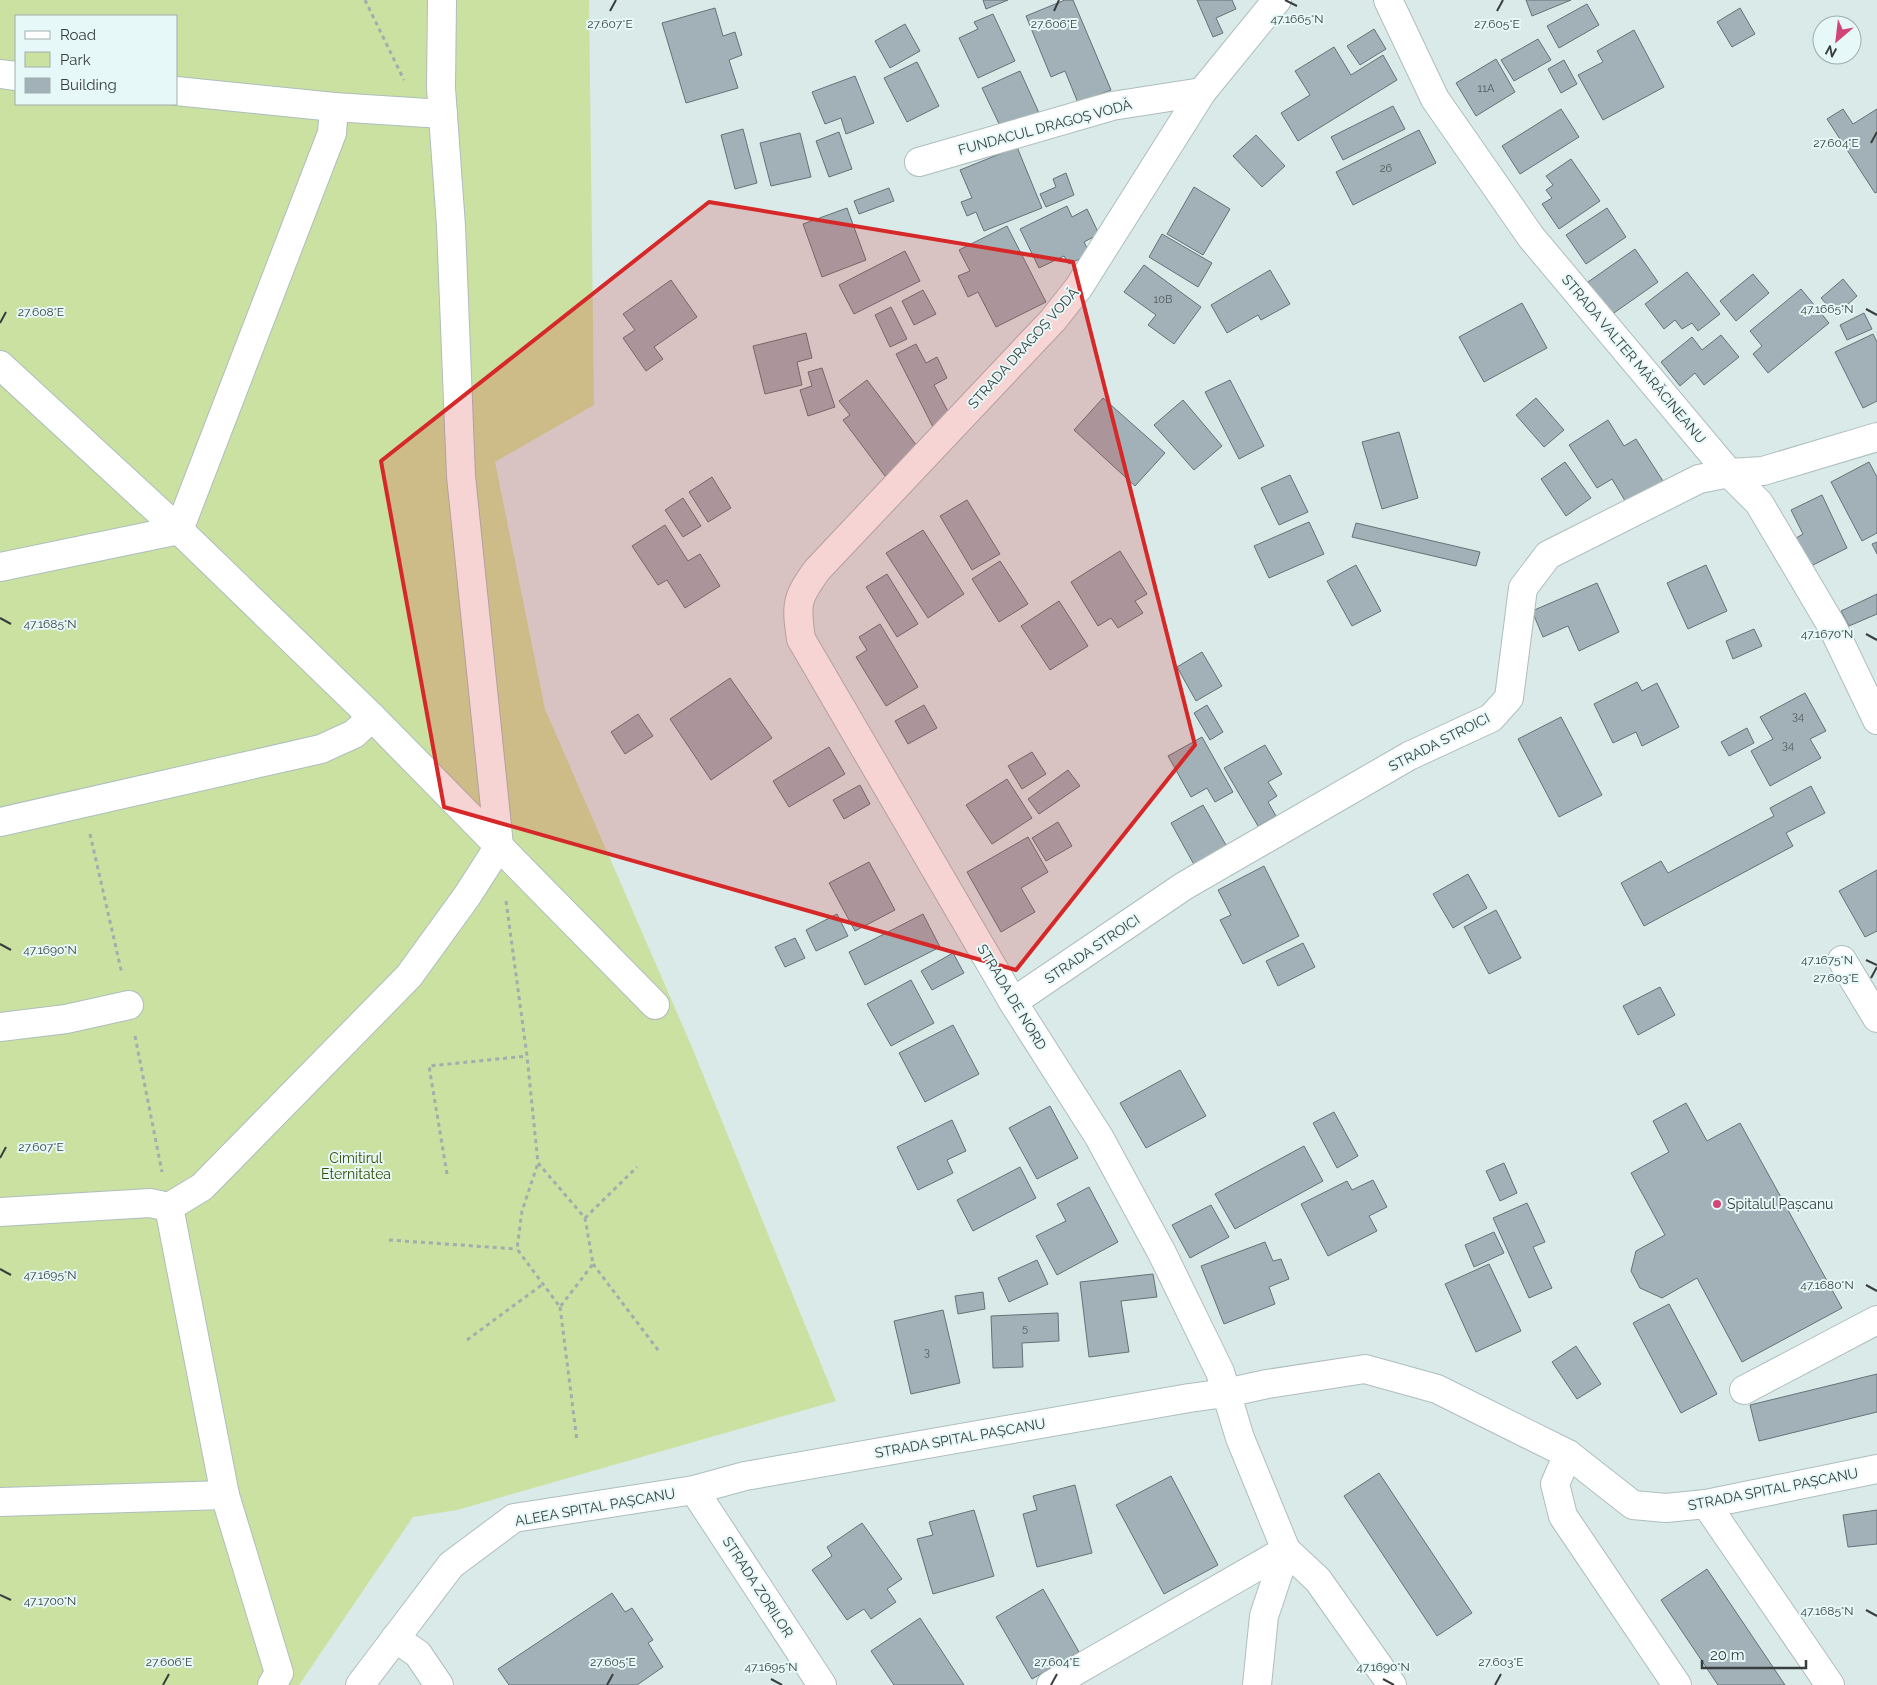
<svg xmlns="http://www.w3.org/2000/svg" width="1877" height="1685" font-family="Raleway,sans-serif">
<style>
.green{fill:#cbe1a1;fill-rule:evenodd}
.building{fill:#a2b1b7;stroke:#657278}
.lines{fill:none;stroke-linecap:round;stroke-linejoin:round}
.minor-casing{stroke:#adbebd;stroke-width:30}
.path{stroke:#a0aead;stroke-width:3;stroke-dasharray:4 4;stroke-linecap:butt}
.minor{stroke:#fff;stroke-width:28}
.marked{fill:#d62828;fill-opacity:0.2;stroke:#d62828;stroke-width:4;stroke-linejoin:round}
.ticks{fill:none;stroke:#383e3e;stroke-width:2}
.poi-dot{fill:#d04476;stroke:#e6f8f7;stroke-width:2}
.labels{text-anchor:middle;stroke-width:4;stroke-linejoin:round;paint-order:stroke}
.number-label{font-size:11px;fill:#525b5c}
.street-label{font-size:14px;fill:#383e3e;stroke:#e6f8f7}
.park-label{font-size:14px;fill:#3a4c02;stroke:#e6f8f7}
.poi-label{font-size:14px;fill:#383e3e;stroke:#e6f8f7;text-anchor:start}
.ticks-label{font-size:12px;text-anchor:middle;fill:#383e3e;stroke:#e6f8f7;stroke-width:4;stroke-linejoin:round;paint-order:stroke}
</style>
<rect width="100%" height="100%" fill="#d9eae9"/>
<path class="green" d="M0,0H589L594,405L495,462L545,709L691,1045L836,1401L457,1510L413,1517L299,1685H0ZM16,16H176V104H16Z"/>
<g class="building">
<path d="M983,0H1008L986,9Z"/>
<path d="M1065,0H1073L1111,90L1078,103L1065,71L1051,77L1026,16Z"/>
<path d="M1197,0H1232L1236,9L1216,18L1223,33L1213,37Z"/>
<path d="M1526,0H1571L1532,16Z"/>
<path d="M1587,4L1599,25L1559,48L1547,26Z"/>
<path d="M715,8L723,36L735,32L742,55L729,60L738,88L686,103L662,23Z"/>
<path d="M1740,8L1755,34L1732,47L1717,22Z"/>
<path d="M993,14L1015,61L978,78L959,38L978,29L974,22Z"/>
<path d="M905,24L920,51L890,68L875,41Z"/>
<path d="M1374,29L1386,49L1360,65L1347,46Z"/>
<path d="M1634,30L1664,87L1603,120L1578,75L1603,62L1597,51Z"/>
<path d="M1538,39L1551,60L1514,81L1501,60Z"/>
<path d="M1334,47L1351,75L1383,55L1397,80L1298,141L1281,113L1310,95L1295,71Z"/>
<path d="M1496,59L1515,92L1476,116L1456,83Z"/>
<path d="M1564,60L1577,84L1561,93L1548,69Z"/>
<path d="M917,62L939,106L907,122L884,78Z"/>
<path d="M1020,71L1039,113L1002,130L982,88Z"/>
<path d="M855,76L874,123L846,134L841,118L825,124L812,92Z"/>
<path d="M1393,106L1405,129L1343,160L1331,137Z"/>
<path d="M1561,109L1579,137L1520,174L1502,146Z"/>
<path d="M1843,109L1853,124L1877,109V192L1875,193L1827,119Z"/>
<path d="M743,129L757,183L735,189L721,135Z"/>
<path d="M1419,130L1436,163L1353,205L1336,172Z"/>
<path d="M839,132L852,169L829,177L816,141Z"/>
<path d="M800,133L811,177L771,186L760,143Z"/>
<path d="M1256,135L1285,166L1262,187L1233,156Z"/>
<path d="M1017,147L1042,208L984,231L976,212L967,216L961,202L972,198L960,170Z"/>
<path d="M1571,159L1600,201L1559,229L1542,204L1552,198L1546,190L1553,185L1546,176Z"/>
<path d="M1066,173L1074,195L1046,207L1040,194L1056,187L1053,179Z"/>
<path d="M1194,187L1230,209L1203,255L1167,234Z"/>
<path d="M889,188L894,201L859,214L854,201Z"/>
<path d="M1067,206L1072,217L1087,209L1099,234L1084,242L1090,254L1069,264L1064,256L1039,268L1020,229Z"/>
<path d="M847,208L866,260L822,277L803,224Z"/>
<path d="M1607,208L1626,237L1586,264L1566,235Z"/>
<path d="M1007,226L1046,302L996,327L978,292L968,297L958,276L970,271L959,250Z"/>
<path d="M1162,234L1212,263L1198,287L1149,257Z"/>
<path d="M1635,249L1658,282L1611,315L1588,282Z"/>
<path d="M905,251L920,281L854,314L839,285Z"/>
<path d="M1144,265L1201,307L1174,344L1148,325L1156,315L1124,292Z"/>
<path d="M1270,270L1290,304L1261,320L1258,315L1227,333L1211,305Z"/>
<path d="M1687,272L1720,314L1698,331L1692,323L1682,329L1675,320L1664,329L1645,304Z"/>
<path d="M1753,274L1769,293L1736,321L1720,301Z"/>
<path d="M1843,279L1857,296L1836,315L1821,298Z"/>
<path d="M671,280L697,317L654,347L663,359L646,371L623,338L635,330L623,314Z"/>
<path d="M1801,289L1829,323L1768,373L1753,354L1762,346L1750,331Z"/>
<path d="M923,290L936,314L914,325L902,301Z"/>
<path d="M1522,303L1547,348L1484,382L1459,337Z"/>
<path d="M891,307L907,339L890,347L875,315Z"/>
<path d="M1864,313L1872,329L1847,340L1840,325Z"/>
<path d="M806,333L812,358L797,362L802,385L765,394L753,346Z"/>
<path d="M1873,334L1877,342V401L1863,408L1835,352Z"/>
<path d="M1721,335L1739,357L1704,385L1695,373L1680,386L1661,362L1692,337L1702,350Z"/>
<path d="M916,344L926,363L937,357L947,378L934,385L952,419L934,429L896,354Z"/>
<path d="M822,368L835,407L808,416L800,390L812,386L808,372Z"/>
<path d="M867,380L920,450L885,476L843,420L850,415L839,401Z"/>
<path d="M1230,380L1264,446L1239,459L1205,392Z"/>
<path d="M1103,398L1165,453L1135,486L1074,430Z"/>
<path d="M1536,398L1564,430L1544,447L1516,415Z"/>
<path d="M1183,400L1222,446L1194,470L1154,425Z"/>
<path d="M1608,420L1624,446L1636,439L1663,481L1627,504L1612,479L1597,488L1569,445Z"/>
<path d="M1399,432L1418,498L1382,509L1362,442Z"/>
<path d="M1565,462L1591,498L1566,516L1541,479Z"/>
<path d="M1869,462L1877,477V533L1862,541L1831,482Z"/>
<path d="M1290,475L1308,512L1279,525L1261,488Z"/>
<path d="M712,477L731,508L708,522L689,492Z"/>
<path d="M1822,495L1847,548L1805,569L1791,541L1803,534L1791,510Z"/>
<path d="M683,498L701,526L683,537L665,510Z"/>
<path d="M967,500L1000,554L972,570L940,516Z"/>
<path d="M1309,522L1324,554L1269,578L1254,546Z"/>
<path d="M1356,523L1480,552L1476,566L1352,537Z"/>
<path d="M665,525L688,561L700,554L720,586L685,608L667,580L658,585L632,546Z"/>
<path d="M923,530L964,594L928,618L886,553Z"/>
<path d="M1877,542V554L1872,544Z"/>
<path d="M1120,551L1147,594L1135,601L1143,613L1118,628L1111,618L1098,626L1071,582Z"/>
<path d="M1000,561L1028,604L999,622L972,579Z"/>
<path d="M1356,565L1381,611L1352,626L1327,581Z"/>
<path d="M1706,565L1727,611L1688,629L1667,583Z"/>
<path d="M887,574L918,624L897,637L866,587Z"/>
<path d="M1597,583L1619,632L1579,651L1568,626L1543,637L1532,611Z"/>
<path d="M1877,594V614L1849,626L1841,611Z"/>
<path d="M1059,601L1088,646L1050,670L1021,626Z"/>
<path d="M880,624L918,687L886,706L856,657L867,650L859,637Z"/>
<path d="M1754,629L1762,646L1733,659L1726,641Z"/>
<path d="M1202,652L1222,686L1196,701L1177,667Z"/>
<path d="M730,678L772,738L711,780L670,719Z"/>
<path d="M1637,682L1642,691L1657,683L1679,727L1642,746L1636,732L1613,743L1594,704Z"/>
<path d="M1805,693L1826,731L1810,739L1821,758L1770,786L1751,751L1773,739L1760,717Z"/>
<path d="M924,705L937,728L908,744L895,721Z"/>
<path d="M1207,705L1223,732L1210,740L1194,713Z"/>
<path d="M638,714L653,736L625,754L611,732Z"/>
<path d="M1561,717L1602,795L1559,817L1518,739Z"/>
<path d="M1747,728L1754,743L1729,756L1721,742Z"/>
<path d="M1202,737L1233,792L1215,802L1207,788L1191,797L1168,756Z"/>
<path d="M1265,745L1282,774L1268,782L1277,796L1268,802L1276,816L1258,826L1224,768Z"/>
<path d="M829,747L845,774L789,807L773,781Z"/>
<path d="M1032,752L1046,774L1022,789L1008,766Z"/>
<path d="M1068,770L1080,786L1039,814L1028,799Z"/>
<path d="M1007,779L1032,818L992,844L966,805Z"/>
<path d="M860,785L870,804L844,819L833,800Z"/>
<path d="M1811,786L1825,813L1786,833L1793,846L1644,926L1621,883L1661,861L1668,873L1774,816L1770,808Z"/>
<path d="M1203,805L1230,852L1197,870L1171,823Z"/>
<path d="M1058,822L1072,846L1046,861L1032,838Z"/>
<path d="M1028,837L1048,872L1021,888L1035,912L1001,932L967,872Z"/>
<path d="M869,862L895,910L855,931L829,883Z"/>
<path d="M1264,866L1299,936L1243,964L1220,920L1231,915L1218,890Z"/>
<path d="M1877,870V931L1865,937L1839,891Z"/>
<path d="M1468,874L1487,908L1453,928L1433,894Z"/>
<path d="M1496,910L1521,958L1489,974L1464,927Z"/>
<path d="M837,914L848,936L816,951L806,930Z"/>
<path d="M923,914L940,947L865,985L849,952Z"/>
<path d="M795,938L805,958L785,967L775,947Z"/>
<path d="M1303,943L1315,967L1278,986L1266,961Z"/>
<path d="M953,953L964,973L932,990L921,971Z"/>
<path d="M911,980L934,1023L891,1046L867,1004Z"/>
<path d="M1660,987L1675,1015L1638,1035L1623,1006Z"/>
<path d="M953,1025L979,1074L925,1102L899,1053Z"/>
<path d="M1180,1070L1206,1116L1146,1148L1120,1103Z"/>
<path d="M1686,1103L1707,1141L1740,1123L1842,1308L1742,1362L1697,1278L1662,1298L1640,1288L1631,1271L1636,1251L1665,1235L1631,1173L1669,1152L1653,1121Z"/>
<path d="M1050,1106L1078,1158L1037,1179L1009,1128Z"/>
<path d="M1334,1112L1358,1156L1337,1168L1313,1123Z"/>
<path d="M952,1120L966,1151L947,1160L953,1173L918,1190L897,1147Z"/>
<path d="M1304,1146L1323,1181L1235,1229L1215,1194Z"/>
<path d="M1504,1163L1517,1193L1500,1201L1486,1171Z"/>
<path d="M1020,1167L1036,1198L973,1231L957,1200Z"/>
<path d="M1373,1180L1387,1207L1369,1216L1377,1231L1328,1256L1301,1204L1347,1181L1352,1190Z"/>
<path d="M1089,1187L1118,1242L1057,1275L1036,1236L1066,1221L1057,1204Z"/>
<path d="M1527,1203L1545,1242L1533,1247L1552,1288L1529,1298L1493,1218Z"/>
<path d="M1211,1205L1229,1237L1190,1258L1172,1225Z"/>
<path d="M1494,1232L1504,1253L1474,1267L1465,1245Z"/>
<path d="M1265,1242L1273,1261L1281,1259L1289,1279L1269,1287L1275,1304L1224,1324L1201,1266Z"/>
<path d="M1037,1260L1048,1284L1009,1302L998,1278Z"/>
<path d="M1489,1264L1521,1331L1476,1352L1445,1284Z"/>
<path d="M1153,1274L1157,1297L1121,1301L1129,1352L1089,1357L1080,1282Z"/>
<path d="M983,1292L985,1309L958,1314L955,1296Z"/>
<path d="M1669,1304L1717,1394L1681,1413L1633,1323Z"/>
<path d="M943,1310L960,1383L911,1394L894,1321Z"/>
<path d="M1058,1313L1059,1341L1022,1343L1023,1367L993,1368L991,1316Z"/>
<path d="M1576,1346L1601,1384L1577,1399L1552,1362Z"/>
<path d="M1877,1374V1412L1759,1441L1750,1405Z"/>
<path d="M1379,1473L1472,1613L1437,1636L1344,1496Z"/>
<path d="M1171,1476L1218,1565L1164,1594L1116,1505Z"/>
<path d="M1075,1485L1092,1553L1037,1567L1023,1514L1037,1510L1033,1496Z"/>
<path d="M974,1510L994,1576L933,1594L917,1539L933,1535L929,1522Z"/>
<path d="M1877,1510V1544L1848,1547L1843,1515Z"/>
<path d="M862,1523L902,1579L887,1589L896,1602L871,1619L864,1609L847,1620L812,1570L832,1556L827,1547Z"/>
<path d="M1707,1569L1785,1685H1718L1661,1600Z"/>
<path d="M1043,1589L1079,1652L1032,1679L996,1617Z"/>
<path d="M612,1593L625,1612L632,1608L653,1640L648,1643L663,1667L637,1685H509L498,1669Z"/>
<path d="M920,1618L964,1685H894L871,1651Z"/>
</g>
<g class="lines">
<g class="minor-casing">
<g id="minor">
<path d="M1277,0L1202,92L1079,287L1053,320L817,570C796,599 796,604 801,639L1013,1002L1099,1137L1162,1253L1220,1372L1240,1438L1286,1550L1318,1580L1392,1685"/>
<path d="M1388,0L1435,99L1531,237L1729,473L1759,503L1833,628L1877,720"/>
<path d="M0,74L16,76"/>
<path d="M176,91L334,107L443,114"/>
<path d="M919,162L1112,106L1202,92"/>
<path d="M0,365L179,530L372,717L655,1005"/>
<path d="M0,567L179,530L332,133L334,107"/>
<path d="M0,822L321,749L354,734L372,717"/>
<path d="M1842,960L1877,1018"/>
<path d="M1013,1002L1184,886L1409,756L1491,718L1509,698L1523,588L1548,555L1699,479L1729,473L1763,471L1877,437"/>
<path d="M0,1027L66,1019L129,1005"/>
<path d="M169,1207L225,1495L279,1673L272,1685"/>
<path d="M0,1212L150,1203L169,1207L202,1187L409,976L467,896L499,846L461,476L451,226L441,88L442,0"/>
<path d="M1744,1390L1877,1320"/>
<path d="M1568,1454L1555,1484L1563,1516L1677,1685"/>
<path d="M694,1490L822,1685"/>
<path d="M0,1502L225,1495"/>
<path d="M1706,1504L1830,1685"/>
<path d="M395,1638L418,1654L439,1685"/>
<path d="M360,1685L451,1565L514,1518L694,1490L745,1476L1189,1398L1226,1393L1267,1384L1365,1369L1437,1389L1568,1454L1633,1505L1666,1508L1706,1504L1877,1469"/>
<path d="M1051,1685L1286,1550"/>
<path d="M1257,1685L1264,1616L1286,1550"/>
</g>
</g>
<g class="path">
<path d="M365,0L404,80"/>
<path d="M90,834L122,974"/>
<path d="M506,901L527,1056L538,1163L585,1218L593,1264L560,1307L517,1249L522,1211L538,1163"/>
<path d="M135,1036L162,1172"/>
<path d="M447,1174L429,1066L527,1056"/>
<path d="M585,1218L637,1167"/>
<path d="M389,1240L517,1249"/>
<path d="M593,1264L658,1350"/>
<path d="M560,1307L577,1441"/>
<path d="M467,1340L543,1284"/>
</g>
<use href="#minor" class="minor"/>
</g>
<path class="marked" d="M709,202L1073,262L1195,745L1016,970L444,807L381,461Z"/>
<path class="ticks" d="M1285,0L1297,6M610,11L616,0M1054,11L1059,0M1497,11L1503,0M1871,143L1877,132M1866,309L1877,315M0,323L6,312M0,618L11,624M1866,634L1877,640M0,944L11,950M1866,960L1877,965M1871,978L1877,967M0,1158L6,1147M0,1269L11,1275M1866,1285L1877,1291M0,1595L11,1600M1866,1610L1877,1616M771,1679L782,1685M1383,1679L1394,1685M163,1685L169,1674M607,1685L613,1674M1051,1685L1057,1674M1495,1685L1501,1674"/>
<circle class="poi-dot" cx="1717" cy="1204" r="5"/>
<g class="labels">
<g class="number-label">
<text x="1486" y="92">11A</text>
<text x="1386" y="172">26</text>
<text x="1163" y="303">10B</text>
<text x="1798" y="720">34</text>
<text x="1788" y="749">34</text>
<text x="1025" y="1332">5</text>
<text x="927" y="1356">3</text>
</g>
<g class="street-label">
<text transform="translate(1045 127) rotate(-15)" y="5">FUNDACUL DRAGOȘ VODĂ</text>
<text transform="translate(1023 348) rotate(-48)" y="5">STRADA DRAGOȘ VODĂ</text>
<text transform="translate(1634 359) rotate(50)" y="5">STRADA VALTER MĂRĂCINEANU</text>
<text transform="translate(1439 742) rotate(-27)" y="5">STRADA STROICI</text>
<text transform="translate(1092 949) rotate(-34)" y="5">STRADA STROICI</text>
<text transform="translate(1012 997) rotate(59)" y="5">STRADA DE NORD</text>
<text transform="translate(960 1438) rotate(-10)" y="5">STRADA SPITAL PAȘCANU</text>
<text transform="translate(1773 1489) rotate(-11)" y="5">STRADA SPITAL PAȘCANU</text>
<text transform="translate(595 1507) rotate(-10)" y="5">ALEEA SPITAL PAȘCANU</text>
<text transform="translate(758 1587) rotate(57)" y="5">STRADA ZORILOR</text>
</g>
<g class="park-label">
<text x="356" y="1163">Cimitirul<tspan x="356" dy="16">Eternitatea</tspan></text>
</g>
<g class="poi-label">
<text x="1727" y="1209">Spitalul Pașcanu</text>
</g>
</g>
<g class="ticks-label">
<text x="1297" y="23">47.1665°N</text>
<text x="610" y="28">27.607°E</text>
<text x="1054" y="28">27.606°E</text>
<text x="1497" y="28">27.605°E</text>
<text x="1836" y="147">27.604°E</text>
<text x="1827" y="313">47.1665°N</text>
<text x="41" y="316">27.608°E</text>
<text x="50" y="628">47.1685°N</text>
<text x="1827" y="638">47.1670°N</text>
<text x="50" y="954">47.1690°N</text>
<text x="1827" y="964">47.1675°N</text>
<text x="1836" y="982">27.603°E</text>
<text x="41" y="1151">27.607°E</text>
<text x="50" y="1279">47.1695°N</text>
<text x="1827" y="1289">47.1680°N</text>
<text x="50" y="1605">47.1700°N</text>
<text x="1827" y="1615">47.1685°N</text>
<text x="169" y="1666">27.606°E</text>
<text x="613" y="1666">27.605°E</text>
<text x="1057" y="1666">27.604°E</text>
<text x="1501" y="1666">27.603°E</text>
<text x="771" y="1671">47.1695°N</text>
<text x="1383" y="1671">47.1690°N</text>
</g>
<rect x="15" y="15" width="162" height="90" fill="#e6f8f7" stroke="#a0aead"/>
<rect x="25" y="31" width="25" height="8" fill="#ffffff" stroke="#a0aead"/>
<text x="60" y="40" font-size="15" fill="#383e3e">Road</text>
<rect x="25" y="52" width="25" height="15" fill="#cbe1a1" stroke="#a0aead"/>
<text x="60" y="65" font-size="15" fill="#383e3e">Park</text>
<rect x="25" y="78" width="25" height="15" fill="#a2b1b7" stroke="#a0aead"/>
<text x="60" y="90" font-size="15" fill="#383e3e">Building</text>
<g transform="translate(1837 40) rotate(208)"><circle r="24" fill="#e6f8f7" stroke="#a0aead"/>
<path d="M0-4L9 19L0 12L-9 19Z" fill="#d04476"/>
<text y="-8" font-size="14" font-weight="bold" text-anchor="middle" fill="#383e3e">N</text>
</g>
<path d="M1702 1660v8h104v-8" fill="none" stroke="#383e3e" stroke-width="2.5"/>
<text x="1710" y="1660" font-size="15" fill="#383e3e" stroke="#e6f8f7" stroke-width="4" paint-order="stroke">20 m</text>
</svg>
